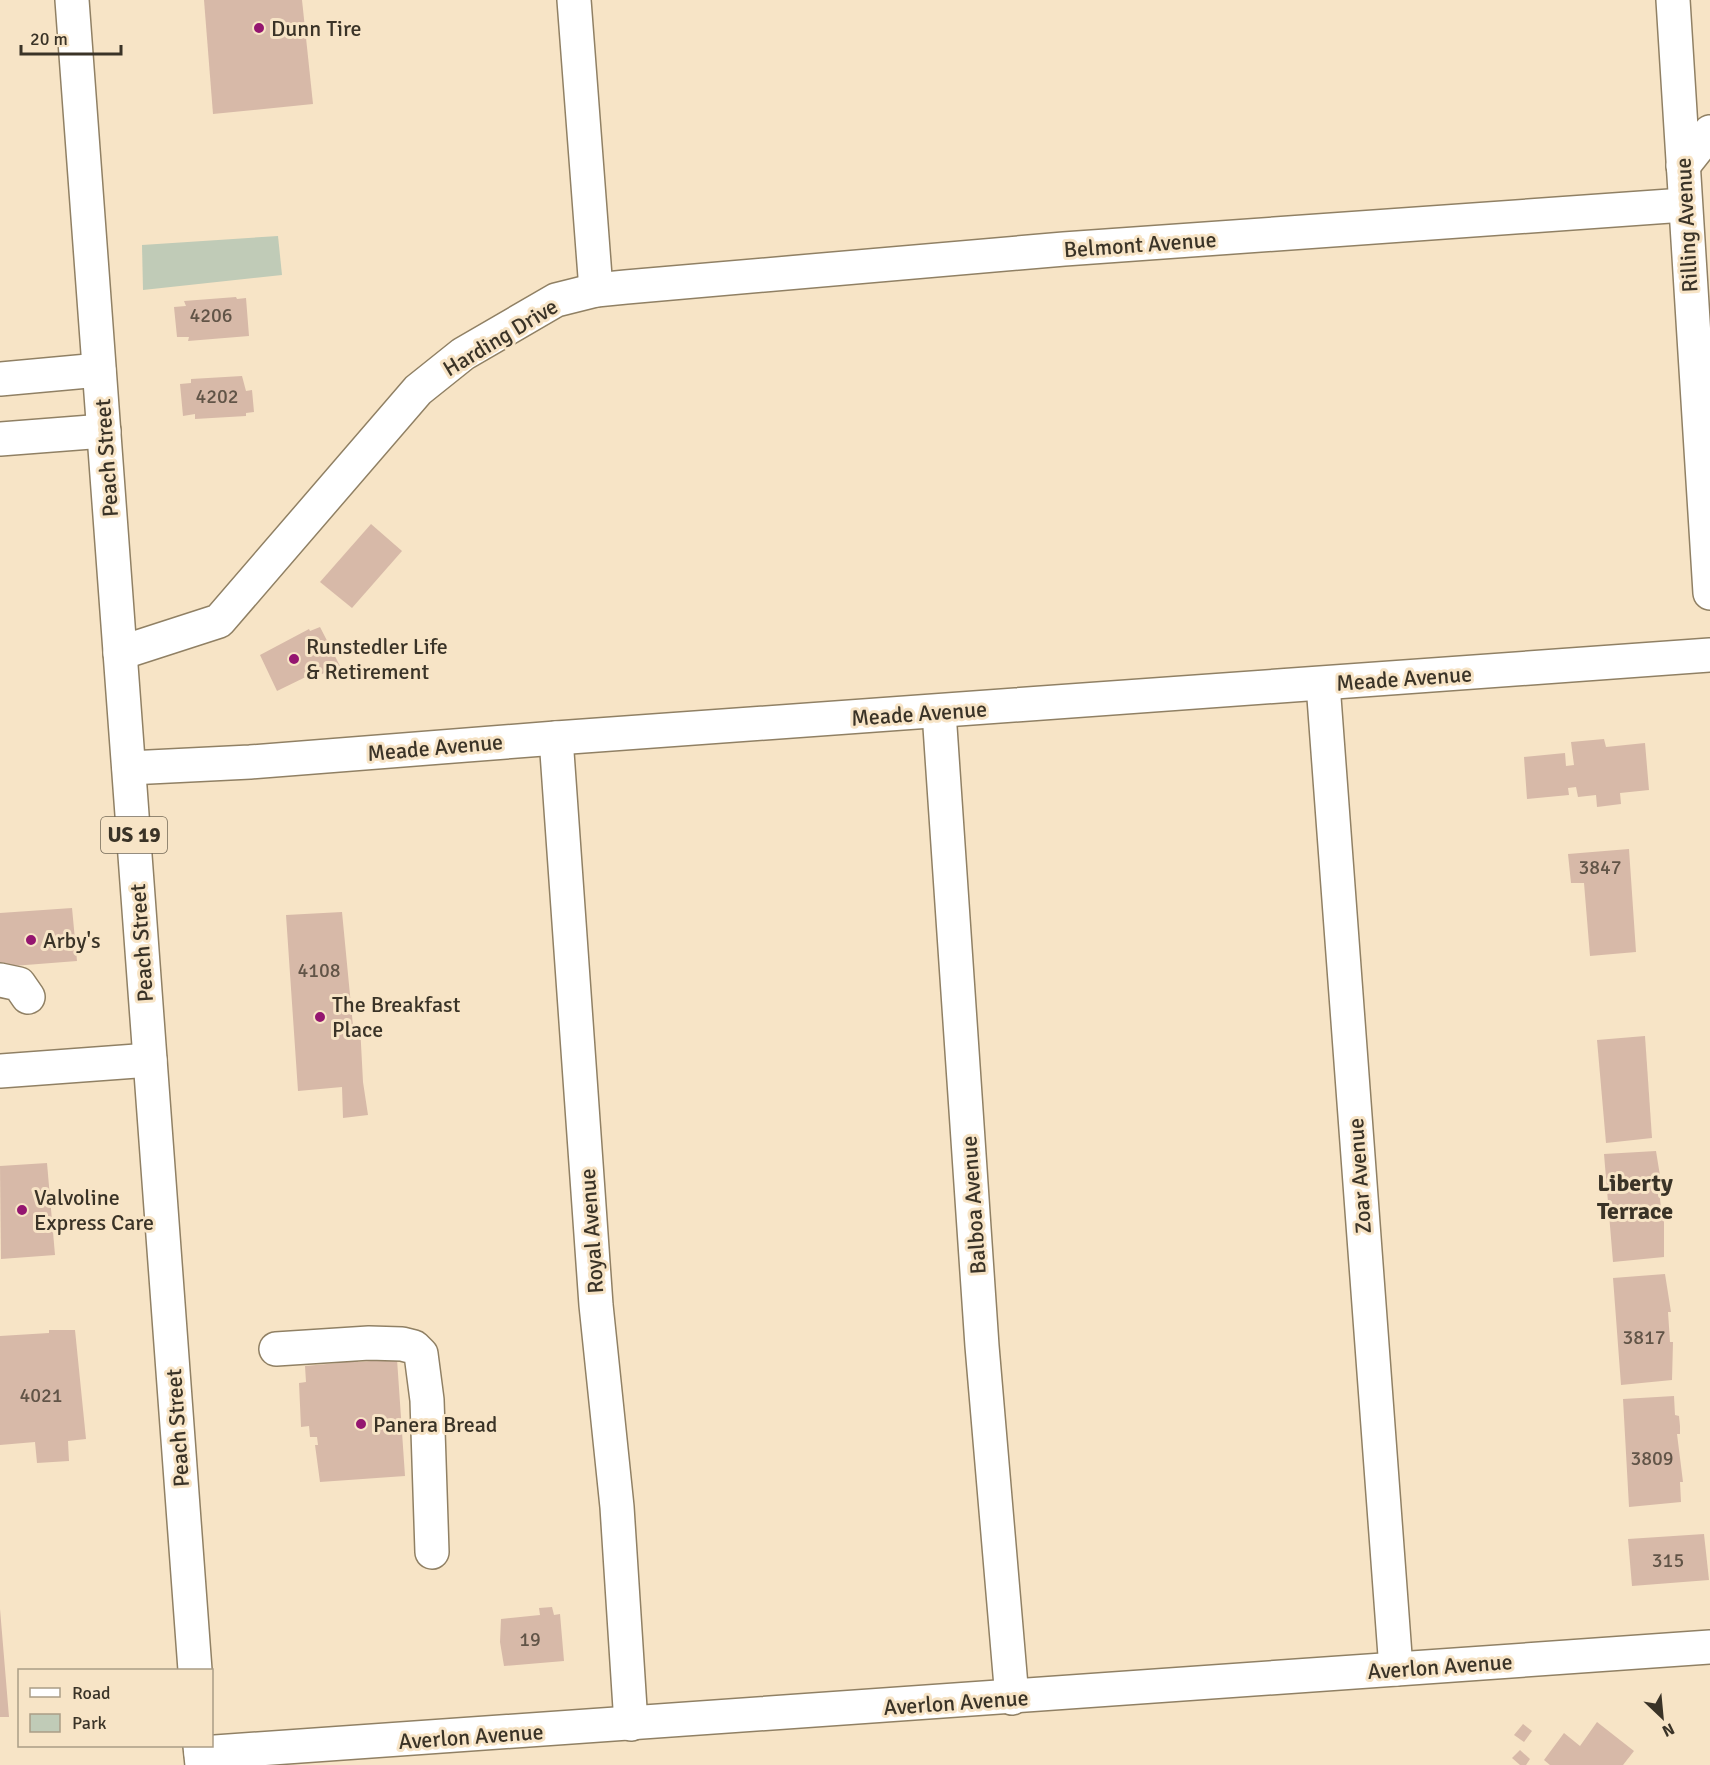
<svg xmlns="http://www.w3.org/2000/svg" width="1710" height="1765" font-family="Signika,sans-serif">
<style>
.green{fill:#c0cbb7}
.building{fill:#d7b9a8}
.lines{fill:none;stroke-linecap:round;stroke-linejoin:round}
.minor-casing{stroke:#908064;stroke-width:36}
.major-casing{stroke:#908064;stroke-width:36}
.minor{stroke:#fff;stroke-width:33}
.major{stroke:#fff;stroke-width:33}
.poi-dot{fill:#941670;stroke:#f7e4c6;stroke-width:2}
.labels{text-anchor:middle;stroke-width:6;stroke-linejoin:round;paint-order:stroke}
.number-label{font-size:20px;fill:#615447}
.shield{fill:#f7e4c6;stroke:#736857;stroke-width:1.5}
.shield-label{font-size:21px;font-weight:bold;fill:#3a3327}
.poi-label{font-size:22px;fill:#3a3327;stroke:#f7e4c6;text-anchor:start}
.street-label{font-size:22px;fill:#3a3327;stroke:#f7e4c6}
.neighbourhood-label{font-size:24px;font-weight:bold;fill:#3a3327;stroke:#f7e4c6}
</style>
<rect width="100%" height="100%" fill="#f7e4c6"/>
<path class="green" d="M278,236L282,275L143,290L142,245Z"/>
<g class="building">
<path d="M204,0H302L313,104L213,114Z"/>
<path d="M236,297L237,299L246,298L249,336L188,341L189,337H177L174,307L186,306L184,301Z"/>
<path d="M242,376L246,391L252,390L254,412L246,413V416L195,419V414L183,416L180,384L191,383V379Z"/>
<path d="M371,524L402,551L352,608L320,582Z"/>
<path d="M320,627L340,666L322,674L320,670L277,691L260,655L309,629L310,631Z"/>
<path d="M1604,739L1606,747L1645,743L1649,790L1620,793L1621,804L1597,807L1596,795L1578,797L1576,787L1568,788L1569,795L1527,799L1524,757L1565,753L1566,766L1574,765L1571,742Z"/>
<path d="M1629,849L1636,952L1590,956L1584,883H1571L1568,854Z"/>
<path d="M72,908L77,961L0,967V913Z"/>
<path d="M342,912L353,1026L360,1025L363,1082L368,1115L343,1118L342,1087L298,1091L286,915Z"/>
<path d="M1645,1036L1652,1138L1606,1143L1597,1040Z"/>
<path d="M1656,1151L1662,1188H1659L1662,1219H1664V1257L1613,1262L1604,1154Z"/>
<path d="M47,1163L55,1255L1,1259L0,1166Z"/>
<path d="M1665,1274L1671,1312H1668L1670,1342H1673L1672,1380L1621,1385L1613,1278Z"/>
<path d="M49,1330H75L86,1439L68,1441L69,1461L37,1463L35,1442L0,1445V1336L49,1333Z"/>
<path d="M357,1356L358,1362L397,1359L405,1476L320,1482L315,1445H318L317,1437H310L309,1426L301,1427L299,1383L306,1382L305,1366L338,1363V1357Z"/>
<path d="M1674,1396L1675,1415L1679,1416L1680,1426V1434H1677L1683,1482H1680L1681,1502L1629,1507L1623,1399Z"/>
<path d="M1704,1534L1709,1580L1632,1586L1628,1539Z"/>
<path d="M552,1607L554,1615L560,1614L564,1661L504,1666L500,1642L501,1619L540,1615L539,1608Z"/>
<path d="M0,1609L9,1717H0Z"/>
<path d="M1597,1722L1634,1751L1623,1765H1550L1544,1760L1564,1733L1580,1746Z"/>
<path d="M1523,1724L1532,1731L1524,1742L1514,1735Z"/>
<path d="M1520,1750L1530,1759L1526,1765H1520L1512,1758Z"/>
</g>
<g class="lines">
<g class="minor-casing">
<g id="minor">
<path d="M574,0L596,290"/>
<path d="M1673,0L1710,593"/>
<path d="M1683,166L1710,132"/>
<path d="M0,379L99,370"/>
<path d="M0,439L104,431"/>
<path d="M120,653L219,621L418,390L463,354L556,300L596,290L626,287L1064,249L1684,205"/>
<path d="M1323,684L1396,1669"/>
<path d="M939,712L982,1346L1012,1698"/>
<path d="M556,738L596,1305L617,1507L631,1724"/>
<path d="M129,768L250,762L556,738L1710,655"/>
<path d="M0,980L19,984L28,997"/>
<path d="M0,1071L150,1060"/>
<path d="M276,1349L369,1343L402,1344L414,1347L421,1354L427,1400L432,1552"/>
<path d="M201,1753L1710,1647"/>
</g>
</g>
<g class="major-casing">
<g id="major">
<path d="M72,0L195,1670"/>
<path d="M200,1746L202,1765"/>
</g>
</g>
<use href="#minor" class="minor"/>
<use href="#major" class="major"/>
</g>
<g class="poi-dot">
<circle cx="259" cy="28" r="6"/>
<circle cx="294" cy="659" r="6"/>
<circle cx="31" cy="940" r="6"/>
<circle cx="320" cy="1017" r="6"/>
<circle cx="22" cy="1210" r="6"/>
<circle cx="361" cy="1424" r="6"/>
</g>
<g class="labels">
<g class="number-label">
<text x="211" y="322">4206</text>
<text x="217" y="403">4202</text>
<text x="1600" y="874">3847</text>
<text x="319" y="977">4108</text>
<text x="1644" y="1344">3817</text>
<text x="41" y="1402">4021</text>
<text x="1652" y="1465">3809</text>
<text x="1668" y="1567">315</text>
<text x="530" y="1646">19</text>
</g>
<rect class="shield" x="101" y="817" width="66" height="36" rx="4.5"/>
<g class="shield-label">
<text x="134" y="842">US 19</text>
</g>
<g class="poi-label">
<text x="271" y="36">Dunn Tire</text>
<text x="306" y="654">Runstedler Life<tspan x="306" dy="25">&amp; Retirement</tspan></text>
<text x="43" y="948">Arby's</text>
<text x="332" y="1012">The Breakfast<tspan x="332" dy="25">Place</tspan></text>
<text x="34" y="1205">Valvoline<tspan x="34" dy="25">Express Care</tspan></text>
<text x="373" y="1432">Panera Bread</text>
</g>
<g class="street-label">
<text transform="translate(1686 225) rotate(-93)" y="8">Rilling Avenue</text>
<text transform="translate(1140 244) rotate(-4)" y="8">Belmont Avenue</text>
<text transform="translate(500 337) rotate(-31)" y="8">Harding Drive</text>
<text transform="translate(106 458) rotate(-94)" y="8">Peach Street</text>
<text transform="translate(1404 678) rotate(-4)" y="8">Meade Avenue</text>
<text transform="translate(919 713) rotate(-4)" y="8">Meade Avenue</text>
<text transform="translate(435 747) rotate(-5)" y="8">Meade Avenue</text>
<text transform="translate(141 943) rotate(-94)" y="8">Peach Street</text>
<text transform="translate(1359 1176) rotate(-94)" y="8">Zoar Avenue</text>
<text transform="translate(973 1205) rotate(-94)" y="8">Balboa Avenue</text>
<text transform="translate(591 1231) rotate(-94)" y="8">Royal Avenue</text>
<text transform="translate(177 1428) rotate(-94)" y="8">Peach Street</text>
<text transform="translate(1440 1666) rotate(-4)" y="8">Averlon Avenue</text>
<text transform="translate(956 1702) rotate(-4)" y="8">Averlon Avenue</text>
<text transform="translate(471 1736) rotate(-4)" y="8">Averlon Avenue</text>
</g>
<g class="neighbourhood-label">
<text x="1635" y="1191">Liberty<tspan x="1635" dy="28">Terrace</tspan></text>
</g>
</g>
<rect x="18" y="1669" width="195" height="78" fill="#f7e4c6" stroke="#ab9d86" stroke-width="1.5"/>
<rect x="30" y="1688" width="30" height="9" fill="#ffffff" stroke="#ab9d86" stroke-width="1.5"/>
<text x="72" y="1699" font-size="18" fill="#3a3327">Road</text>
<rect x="30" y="1714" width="30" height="18" fill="#c0cbb7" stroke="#ab9d86" stroke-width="1.5"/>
<text x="72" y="1729" font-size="18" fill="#3a3327">Park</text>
<g transform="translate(1662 1717) rotate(154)" stroke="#f7e4c6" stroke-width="4.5" paint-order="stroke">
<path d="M0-4.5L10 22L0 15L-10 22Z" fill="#3a3327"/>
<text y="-9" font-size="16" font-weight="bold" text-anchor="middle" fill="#3a3327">N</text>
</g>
<path d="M21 45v9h100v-9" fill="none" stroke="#3a3327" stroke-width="3"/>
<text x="30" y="45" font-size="18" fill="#3a3327" stroke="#f7e4c6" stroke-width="4.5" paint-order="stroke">20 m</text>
</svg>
